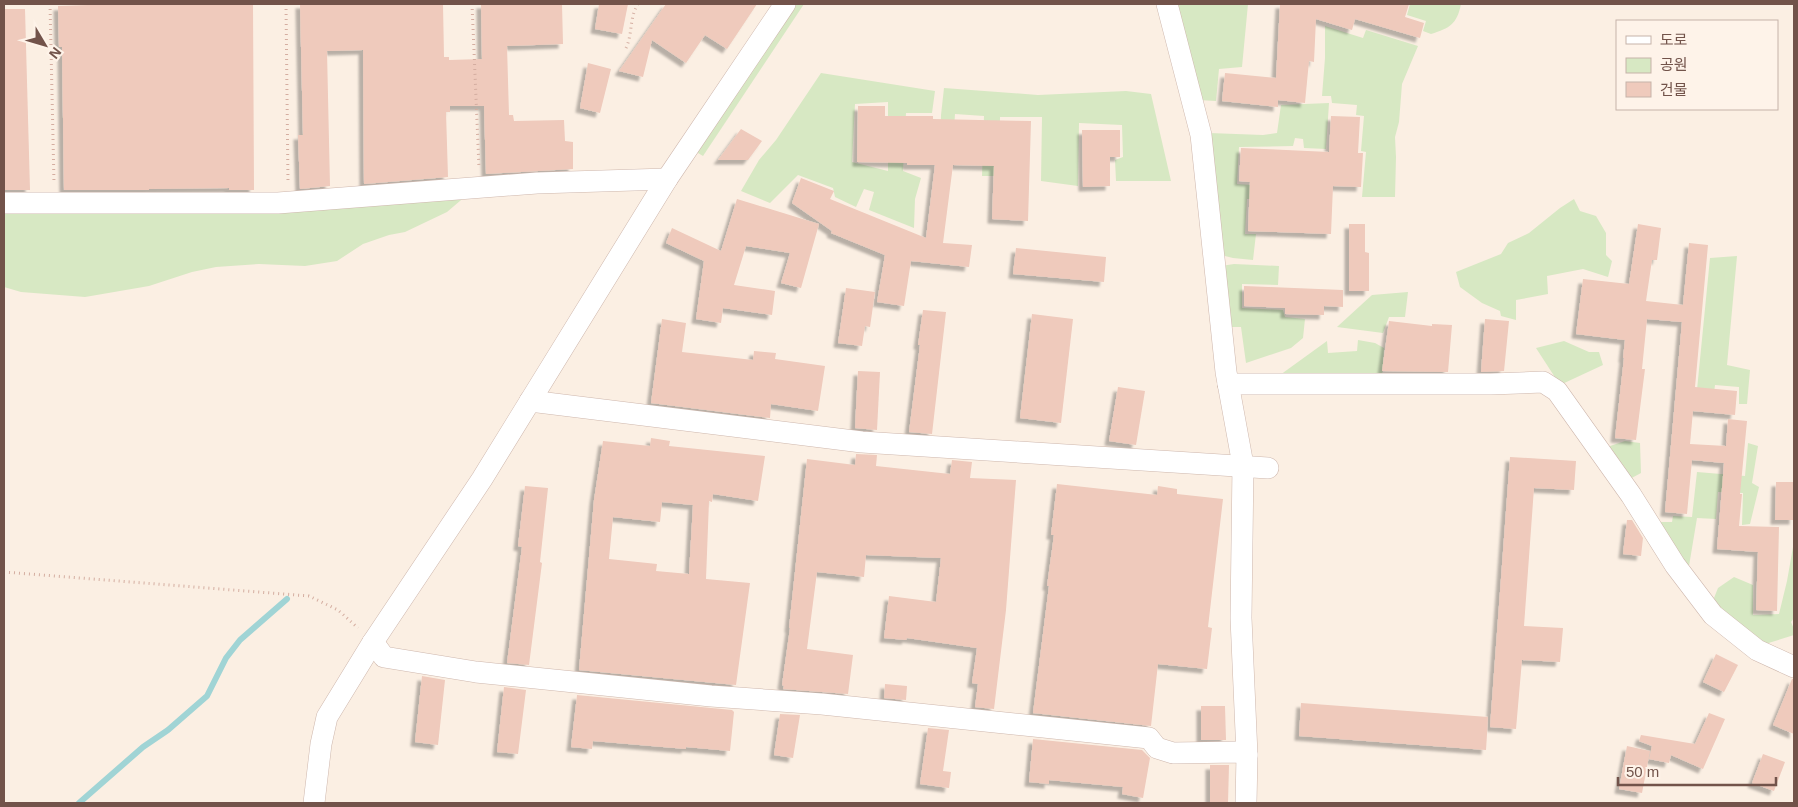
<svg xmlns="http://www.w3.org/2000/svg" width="1798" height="807" font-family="Arial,'Noto Sans KR',sans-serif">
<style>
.green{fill:#d7e8c3;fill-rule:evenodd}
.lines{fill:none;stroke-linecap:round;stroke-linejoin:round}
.stream{stroke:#a0d4d5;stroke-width:6}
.building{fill:#efcabc;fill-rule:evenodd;filter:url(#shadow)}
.minor-casing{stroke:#ceb7ad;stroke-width:22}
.path{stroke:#d4ada0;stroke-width:3;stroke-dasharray:1 4;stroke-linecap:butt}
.minor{stroke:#fff;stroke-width:21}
</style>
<defs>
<filter id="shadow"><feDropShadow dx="-4.5" dy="4.5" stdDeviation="1" flood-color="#0004"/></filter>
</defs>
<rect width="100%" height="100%" fill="#fbefe3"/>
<g class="green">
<path d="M792,4H804L703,156L693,150Z"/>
<path d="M1176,4H1248L1242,67L1219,69L1216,101L1198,100Z"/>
<path d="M1410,4H1461C1457,24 1450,28 1431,34L1423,31L1426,21L1407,15Z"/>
<path d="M1325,26L1363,38L1366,30L1418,46L1402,84L1399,122L1395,137L1396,157L1395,197H1362L1366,152L1361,151L1364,116L1356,115L1357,105L1332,103L1331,96H1322L1325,58Z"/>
<path d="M821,73L935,91L932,113H906L903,171L921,178L915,199L914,228L869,210L874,192L864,189L856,207L835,197L833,188L798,175L770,203L741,191L759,160L776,140ZM888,102V171L852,162L855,104Z"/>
<path d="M944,88L1038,95L1126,91L1151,94L1171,181H1116L1115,160L1123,157L1122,125L1079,123L1078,186L1041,181L1042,117H1000L999,176H982L984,116L955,114L951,172L940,168L941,115Z"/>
<path d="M1329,103L1326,149L1304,148L1303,139L1295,138L1293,146L1239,147L1237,184L1252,185L1251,199H1247L1245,234H1256L1253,260L1233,258L1221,255L1209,133L1263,135L1277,133L1281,105Z"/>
<path d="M467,195L447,212L405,232L389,235L363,244L337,261L305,266L259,264L216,267L192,272L149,286L85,297L21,292L4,287V210Z"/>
<path d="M1574,199L1580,211L1596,216L1606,233V255L1612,261L1608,277L1583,269L1547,276L1548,294L1516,300V320L1501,316L1500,311L1482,303L1460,287L1456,272L1501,254L1508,243L1529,233L1560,208Z"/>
<path d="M1737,256L1727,365L1750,370L1747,404H1739V387L1715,385L1712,410H1695L1710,258Z"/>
<path d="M1234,264L1279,266L1278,285L1242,284V308L1283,310L1285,317L1305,319L1303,338L1291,348L1246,363L1241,327H1227L1221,266Z"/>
<path d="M1408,292L1405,317H1389L1383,333L1337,327L1372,295Z"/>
<path d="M1358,340L1375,343L1384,348L1382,378L1280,375L1327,341L1328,353L1357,351Z"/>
<path d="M1564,341L1589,352H1599L1603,365L1560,385L1536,348Z"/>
<path d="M1625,441L1640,443L1641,473L1628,480L1607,447Z"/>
<path d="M1748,443L1758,446L1752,483L1759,487L1750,524L1742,525L1743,493L1718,492L1716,519L1697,518L1688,572L1655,522H1672L1673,516L1692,517L1697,472L1745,476Z"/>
<path d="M1794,522V618L1791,622L1794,629V635L1762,645L1718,610L1714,598L1718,588L1734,577L1753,585V615L1779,614L1787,581L1793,547Z"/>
</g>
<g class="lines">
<path class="stream" d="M79,803L143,747L168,730L207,696L226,658L240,640L287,599"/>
</g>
<g class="building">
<path d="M117,4H253L254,190H229V188L149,189V190H64L62,47H59L58,6Z"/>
<path d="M300,4H443L444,57H449V60L482,59L481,4H562L563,44L507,46L509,115H513L514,121L564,120L565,141L573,142V169L486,174L484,106H450V112H446L448,177L364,184L363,50L330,51H327L330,186L300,189L298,135H303Z"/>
<path d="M599,4H628L622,34L595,29Z"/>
<path d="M666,4H757L727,49L705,35L686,63L652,40L643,77L619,71Z"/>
<path d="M1280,4H1409L1405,17L1424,23L1420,38L1355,19L1352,30L1316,19L1314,62L1309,61L1305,103L1278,100V107L1222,101L1225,73L1276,78Z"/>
<path d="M4,9H25L30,190H4Z"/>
<path d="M588,63L611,69L600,113L580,108Z"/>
<path d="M858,106H885V116H933V119L1031,121L1028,221L992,219L994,166L953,165L943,243L972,245L969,267L911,261L904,306L877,302L885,255L831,233L832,231L792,203L801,178L834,191L830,199L926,238L935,165H907V163L857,162Z"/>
<path d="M1331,116L1360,117L1358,153H1363L1361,187L1333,186L1331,234L1248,231L1250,182L1239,181L1241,148L1329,152Z"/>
<path d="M741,129L762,141L748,160H718Z"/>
<path d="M1082,130H1120V157H1110V186L1083,187Z"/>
<path d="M737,199L819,224L801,288L781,283L790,253L746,246L734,285L775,291L772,315L723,308L721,323L696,319L704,261L666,243L672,228L721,251Z"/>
<path d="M1349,224H1365V252L1369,253V291H1349Z"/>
<path d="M1638,224L1661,228L1657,260H1652L1646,301L1683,305L1689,243L1708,245L1695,387L1737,391L1735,415L1693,411L1690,444L1726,446L1728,419L1747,421L1740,494H1742L1739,526L1779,527L1777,611L1756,610L1758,552L1717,549L1724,463L1692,460L1687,514L1665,512L1682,322L1647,319L1642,369H1645L1636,440L1615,438L1624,358H1623L1625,340L1576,334L1583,279L1629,284Z"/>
<path d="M1016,248L1106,257L1104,282L1013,274Z"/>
<path d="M1244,286L1343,290V307L1324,306V315L1285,314V308L1244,306Z"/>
<path d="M846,288L875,292L870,327L865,326L862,346L838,343Z"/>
<path d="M923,310L946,312L932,434L909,432L920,345H918Z"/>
<path d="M1032,314L1073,319L1061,423L1020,418Z"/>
<path d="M662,319L686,323L682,352L753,360L754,351L776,353L775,359L825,366L818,411L771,404L770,418L651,403Z"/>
<path d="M1485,319L1509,321L1504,371L1481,372Z"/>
<path d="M1389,321L1432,326V324L1452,325L1448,372L1382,371Z"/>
<path d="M858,371L880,372L877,430L855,428Z"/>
<path d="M1118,387L1145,391L1136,445L1109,441Z"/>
<path d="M651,438L670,441L669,446L765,456L758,501L713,494L712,502L709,501L706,579L750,583L736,685L579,670L594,500L603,441L650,446ZM662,502L693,505L689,574L656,571L657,564L609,559L613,517L660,522Z"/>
<path d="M856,454L877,455L876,466L950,474L952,460L972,462L970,478L1016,480L1006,610L994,709L975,707L978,684L972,683L977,648L907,638L906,640L884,638L889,596L936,602L941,558L866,555L864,577L817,572L807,649L853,655L848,694L783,689L784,686L782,685L790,628H789L807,459L855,465Z"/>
<path d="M1510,457L1576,461L1574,490L1534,488L1524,626L1563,628L1560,662L1522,660L1516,729L1490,727Z"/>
<path d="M1776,482H1794V520H1775Z"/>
<path d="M1057,484L1157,495L1158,486L1177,489V494L1223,499L1208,627L1212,628L1207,669L1158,664L1151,726L1033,713L1049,586H1047L1054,535H1051Z"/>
<path d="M525,486L548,488L540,562L542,563L529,665L507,663L522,547L518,546Z"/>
<path d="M1627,520H1632L1643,538L1641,556L1623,554Z"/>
<path d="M1716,654L1738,665L1724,692L1703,682Z"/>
<path d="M422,676L445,680L438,745L415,742Z"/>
<path d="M1792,679H1794V734L1773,725Z"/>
<path d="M885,684L907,686L906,700L884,698Z"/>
<path d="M504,687L526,690L518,754L497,752Z"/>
<path d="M577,695L732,710L734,712L730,751L686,747V749L593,741L592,749L571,747Z"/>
<path d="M1301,703L1488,717L1486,750L1299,736Z"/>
<path d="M1201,706H1225L1226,740H1201Z"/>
<path d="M1709,713L1725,719L1703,769L1671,755L1669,763L1649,759L1652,746L1639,741L1641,735L1695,744Z"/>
<path d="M780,714L800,715L793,758L774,755Z"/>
<path d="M928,728L949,730L943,771L951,772L949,788L920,784Z"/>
<path d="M1033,739L1142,750L1150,758L1143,798L1122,794L1123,787L1049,780V784L1029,782Z"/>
<path d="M1627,746L1650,751L1642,793L1619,789Z"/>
<path d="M1763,754L1785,762L1774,791L1752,783Z"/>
<path d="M1210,765H1229L1228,803H1210Z"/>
</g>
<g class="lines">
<g class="minor-casing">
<g id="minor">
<path d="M1167,4L1201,135L1226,372L1243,465L1241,618L1247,755L1246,803"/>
<path d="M4,203H278L537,183L667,179"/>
<path d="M1228,384H1491L1543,382L1557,391L1631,495L1675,565L1713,615L1757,650L1794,667"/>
<path d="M530,401L862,442L1268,468"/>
<path d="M373,642L384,657L476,672L711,696L822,704L1149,738L1157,748L1173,753L1238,752L1247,755"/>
<path d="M314,803L321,744L327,717L373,642L482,479L667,179L785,4"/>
</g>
</g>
<g class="path">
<path d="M50,4L54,183"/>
<path d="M286,4L288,183"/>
<path d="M472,4L479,168"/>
<path d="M626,48C633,33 629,18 638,4"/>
<path d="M4,572L309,596L338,610L358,628"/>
</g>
<use href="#minor" class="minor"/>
</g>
<rect width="1798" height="807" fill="none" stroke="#72534a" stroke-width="10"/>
<rect x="1616" y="20" width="162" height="90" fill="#fef3e9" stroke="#c6b3a9"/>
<rect x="1626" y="36" width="25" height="8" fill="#ffffff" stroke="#c6b3a9"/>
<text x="1660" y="45" font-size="15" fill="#72534a">도로</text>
<rect x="1626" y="58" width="25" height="15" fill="#d7e8c3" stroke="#c6b3a9"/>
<text x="1660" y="70" font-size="15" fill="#72534a">공원</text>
<rect x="1626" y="82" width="25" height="15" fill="#efcabc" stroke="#c6b3a9"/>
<text x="1660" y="95" font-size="15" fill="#72534a">건물</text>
<g transform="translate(45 45) rotate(128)" stroke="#fef3e9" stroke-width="4" paint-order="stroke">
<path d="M0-4L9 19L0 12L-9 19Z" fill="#72534a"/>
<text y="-8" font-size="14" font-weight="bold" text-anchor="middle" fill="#72534a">N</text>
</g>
<path d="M1618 777v8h158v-8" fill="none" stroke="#72534a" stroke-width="2.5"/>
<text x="1626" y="777" font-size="15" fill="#72534a" stroke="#fef3e9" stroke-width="4" paint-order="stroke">50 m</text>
</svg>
